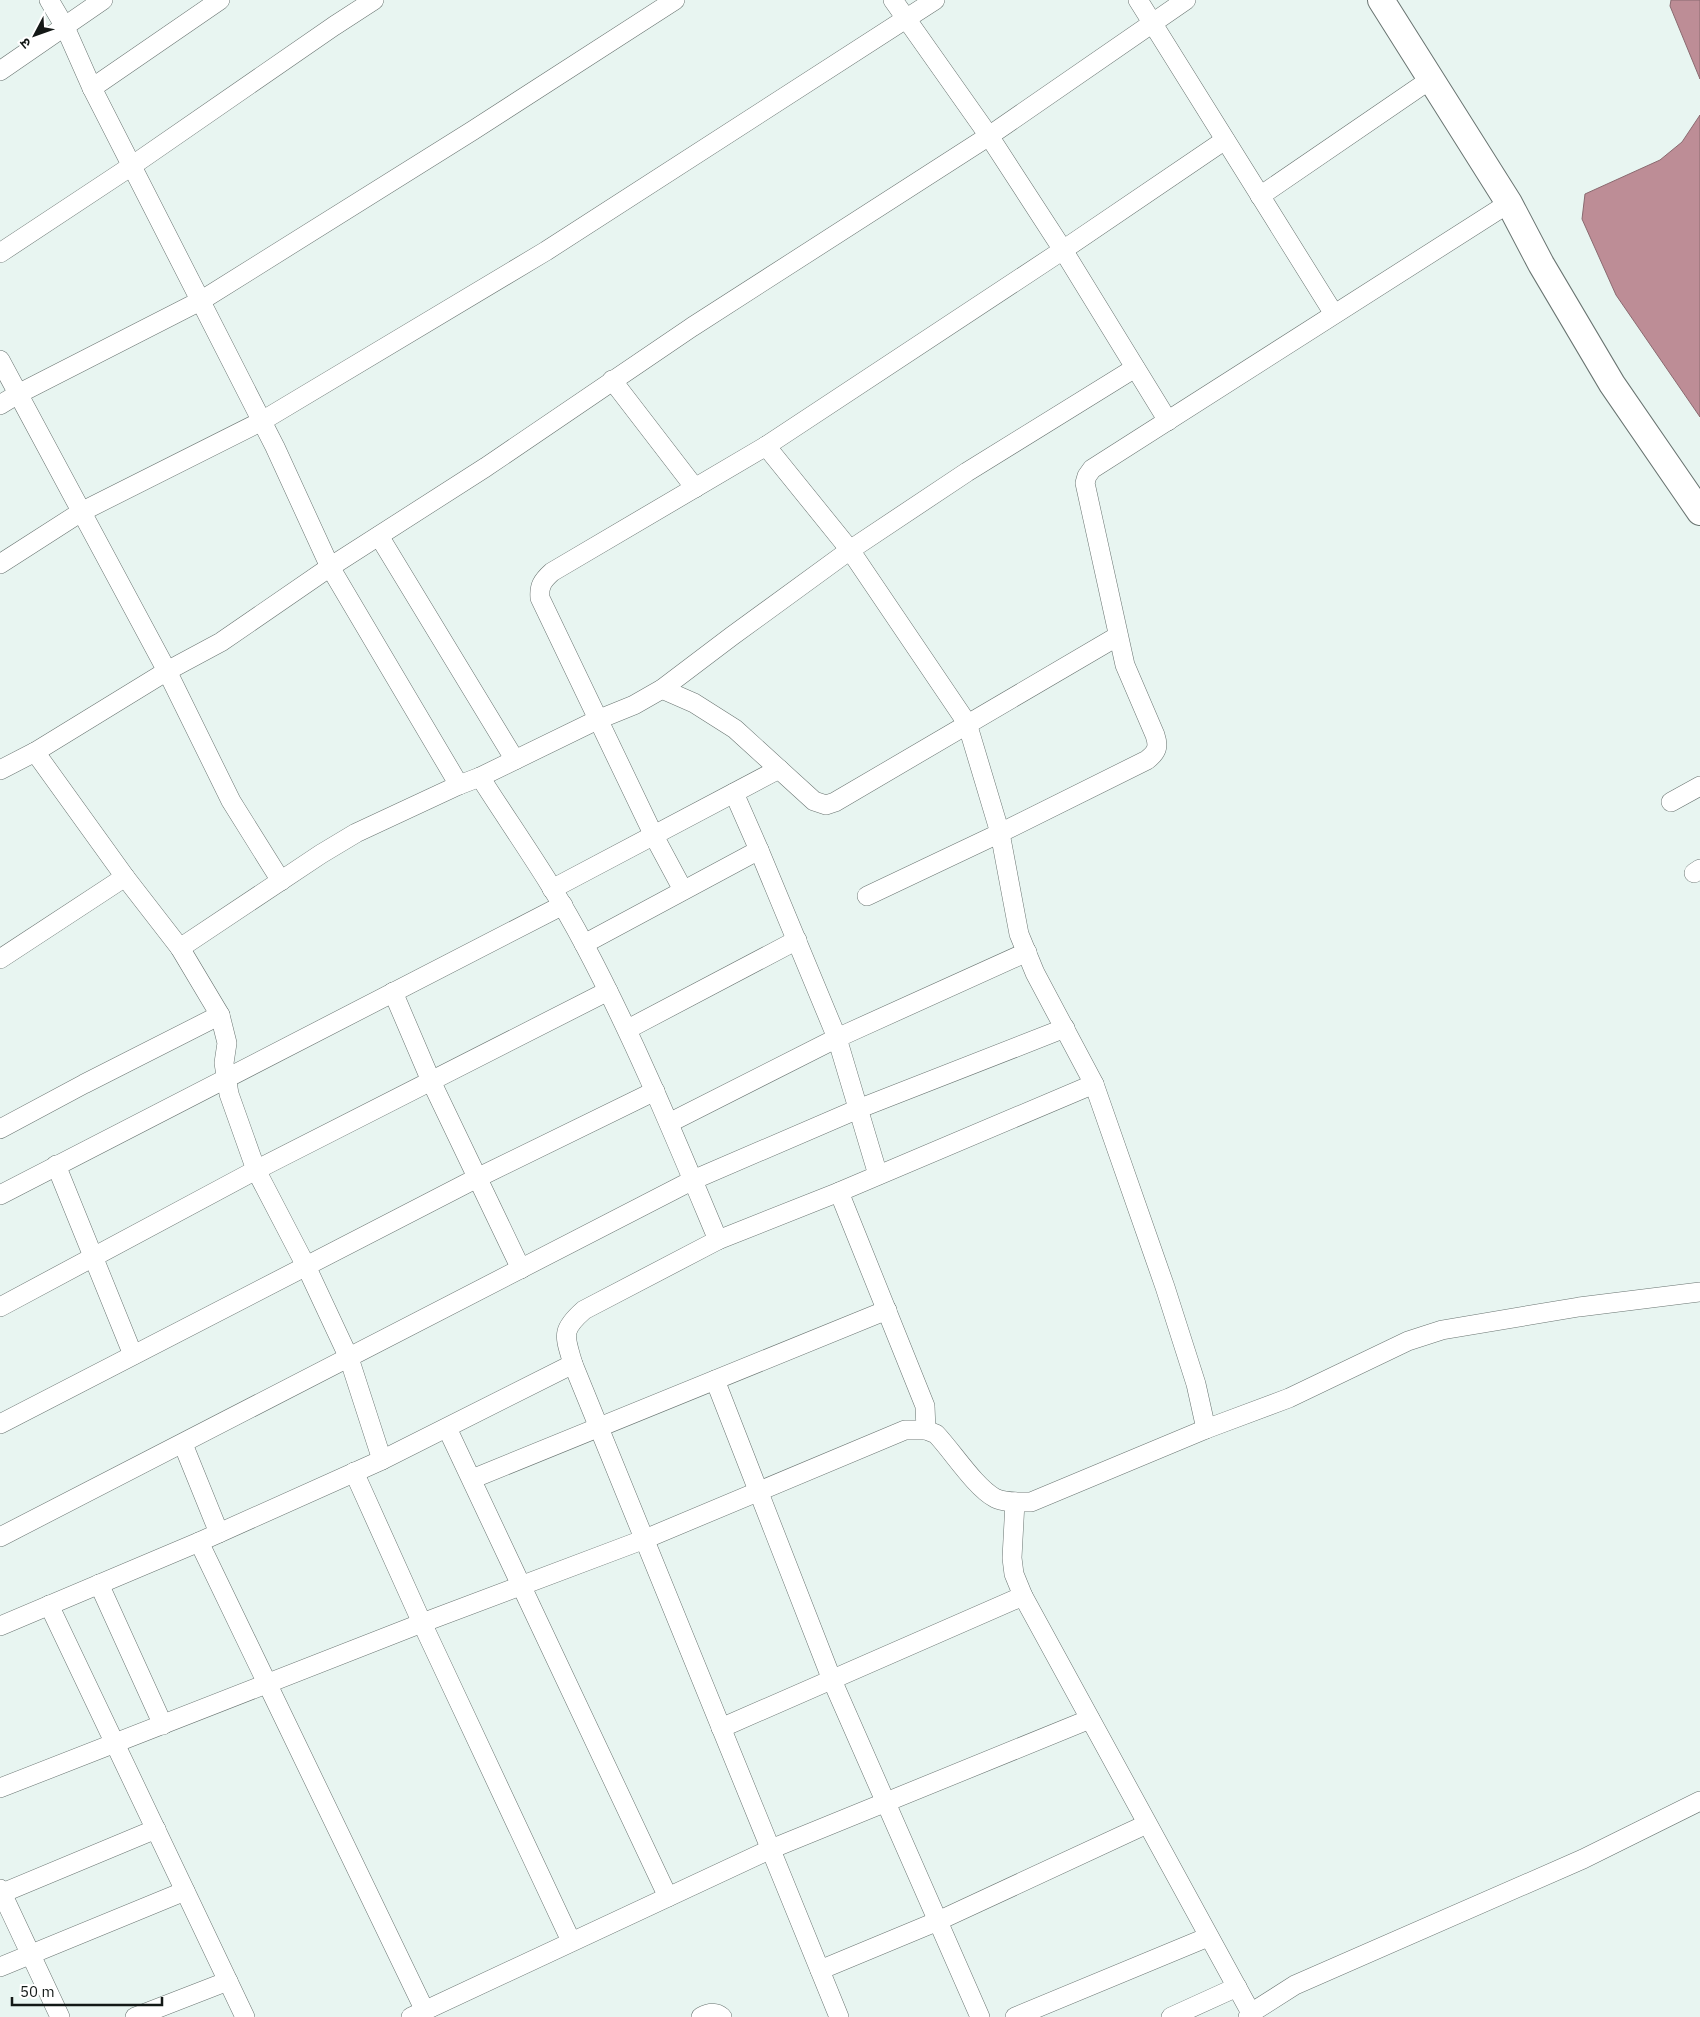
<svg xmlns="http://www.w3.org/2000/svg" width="1700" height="2017" viewBox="0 0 1700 2017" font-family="'IBM Plex Sans','Noto Sans Devanagari',sans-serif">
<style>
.water{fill:#bd8d96;stroke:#8a6a70}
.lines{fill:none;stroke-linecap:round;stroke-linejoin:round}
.street-casing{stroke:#697471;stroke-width:20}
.secondary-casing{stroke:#697471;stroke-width:28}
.street{stroke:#fff;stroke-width:19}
.secondary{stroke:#fff;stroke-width:26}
</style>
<rect width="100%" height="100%" fill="#e8f5f1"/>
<g class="water">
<path d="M 1671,0 L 1700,0 L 1700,79 L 1670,6 Z"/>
<path d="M 1700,115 L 1700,417 L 1616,295 L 1582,219 L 1585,194 L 1660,160 L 1682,142 Z"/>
</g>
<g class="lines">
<defs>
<g id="street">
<path d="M 49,0 L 65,27 L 92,88 L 275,447 L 330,567 L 459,785"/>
<path d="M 893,0 L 989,136 L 1063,250 L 1168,421"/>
<path d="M 1138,0 L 1334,314"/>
<path d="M 0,71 L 103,0"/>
<path d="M 92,88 L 220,0"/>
<path d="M 1260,196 L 1431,79"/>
<path d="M 0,253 L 133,165 L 334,26 L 374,0"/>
<path d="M 0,360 L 167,671 L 231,801 L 281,881"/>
<path d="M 612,380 L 695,488"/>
<path d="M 0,405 L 18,394 L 202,300 L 472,131 L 675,0"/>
<path d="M 766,446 L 850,550 L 967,723 L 1000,833 L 1019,934 L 1035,973 L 1094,1084 L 1165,1287 L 1196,1384 L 1206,1429"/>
<path d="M 379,536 L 515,760"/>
<path d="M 0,564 L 81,512 L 262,421 L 546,251 L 935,0"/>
<path d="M 662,689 L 694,703 L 735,729 L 814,801 L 826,805 L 835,802 L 1118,636"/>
<path d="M 35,752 L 125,877 L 180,948 L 220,1015 L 227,1043 L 224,1063 L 229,1094 L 256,1170 L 306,1266 L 349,1358 L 382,1460"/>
<path d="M 0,770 L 35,752 L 167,671 L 221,642 L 330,567 L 486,467 L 692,327 L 989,136 L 1186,0"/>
<path d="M 480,777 C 515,832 554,886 584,944 C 635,1040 676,1140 718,1240"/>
<path d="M 734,793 L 759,850 L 837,1038 L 878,1175"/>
<path d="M 1671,802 L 1700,786"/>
<path d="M 1694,873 L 1700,869"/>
<path d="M 552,889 L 779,769"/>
<path d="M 683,890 L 654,836 L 540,598 C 539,586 542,581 552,572 L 766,446 L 1063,250 L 1225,140"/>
<path d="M 867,896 L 1000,833 L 1147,760 C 1157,752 1159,747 1155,735 L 1125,665 L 1085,483 L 1087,476 L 1092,469 L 1509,203"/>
<path d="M 584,944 L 759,850"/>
<path d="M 180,948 L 321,854 L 356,833 L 459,785 L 480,777 L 597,720 L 634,705 L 662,689 L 732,636 L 850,550 L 967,472 L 1135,368"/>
<path d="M 0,959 L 125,877"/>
<path d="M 393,992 L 431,1081 L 521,1269"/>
<path d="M 628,1029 L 797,940"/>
<path d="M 669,1123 L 837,1038 L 1027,952"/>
<path d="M 0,1129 L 84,1084 L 220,1015"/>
<path d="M 56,1165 L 133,1355"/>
<path d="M 839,1192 L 925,1406 L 926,1430"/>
<path d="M 0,1195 L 563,905"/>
<path d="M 0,1307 L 256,1170 L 608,991"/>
<path d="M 715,1380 L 832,1680 L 980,2017"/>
<path d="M 0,1424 L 477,1178 L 655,1091"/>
<path d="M 447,1428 L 668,1897"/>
<path d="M 183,1444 L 219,1533"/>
<path d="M 354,1472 L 422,1623 L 571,1941"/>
<path d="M 472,1479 L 887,1310"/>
<path d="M 1015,1502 L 1012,1558 L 1014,1574 L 1023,1596 L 1251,2013"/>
<path d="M 0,1537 L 693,1180 L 858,1109 L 1065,1028"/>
<path d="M 199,1542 L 425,2011"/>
<path d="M 99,1584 L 163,1725"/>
<path d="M 49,1605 L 245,2017"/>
<path d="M 0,1626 L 199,1542 L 382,1460 L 573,1364"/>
<path d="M 721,1728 L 1023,1596"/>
<path d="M 0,1788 L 422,1623 L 645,1539 L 905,1430 L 926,1430 L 936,1434 C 953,1452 975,1487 995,1498 C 1005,1503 1020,1502 1031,1502 L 1206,1429 L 1289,1398 L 1408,1341 L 1442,1330 L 1579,1307 L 1700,1292"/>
<path d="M 0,1889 L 60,2017"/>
<path d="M 0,1894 L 156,1829"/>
<path d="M 0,1967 L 185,1891"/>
<path d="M 820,1970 L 938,1921 L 1147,1824"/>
<path d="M 135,2017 L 228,1981"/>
<path d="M 411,2017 L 771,1849 L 1090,1719"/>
<path d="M 701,2017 C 708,2013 715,2011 722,2017"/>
<path d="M 839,2017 L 573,1364 C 565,1336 560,1331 584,1310 L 718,1240 L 839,1192 L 1094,1084"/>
<path d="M 1015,2017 L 1208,1937"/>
<path d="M 1171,2017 L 1237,1987"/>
<path d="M 1248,2017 L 1251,2013 L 1295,1985 L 1583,1859 L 1700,1801"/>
</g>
<path id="secondary" d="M 1381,0 L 1509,203 L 1541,264 L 1612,384 L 1700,512"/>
</defs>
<use href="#street" class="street-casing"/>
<use href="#secondary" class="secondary-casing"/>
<use href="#street" class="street"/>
<use href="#secondary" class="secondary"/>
</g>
<g transform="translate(35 35) rotate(229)" stroke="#ffffff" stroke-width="4" paint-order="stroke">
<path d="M0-4L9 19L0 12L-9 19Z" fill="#131816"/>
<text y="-8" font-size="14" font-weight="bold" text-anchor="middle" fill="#131816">उ</text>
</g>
<path d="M12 1997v8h150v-8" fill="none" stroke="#131816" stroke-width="2.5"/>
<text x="20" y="1997" font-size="15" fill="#131816" stroke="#ffffff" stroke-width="4" paint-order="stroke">50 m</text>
</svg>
